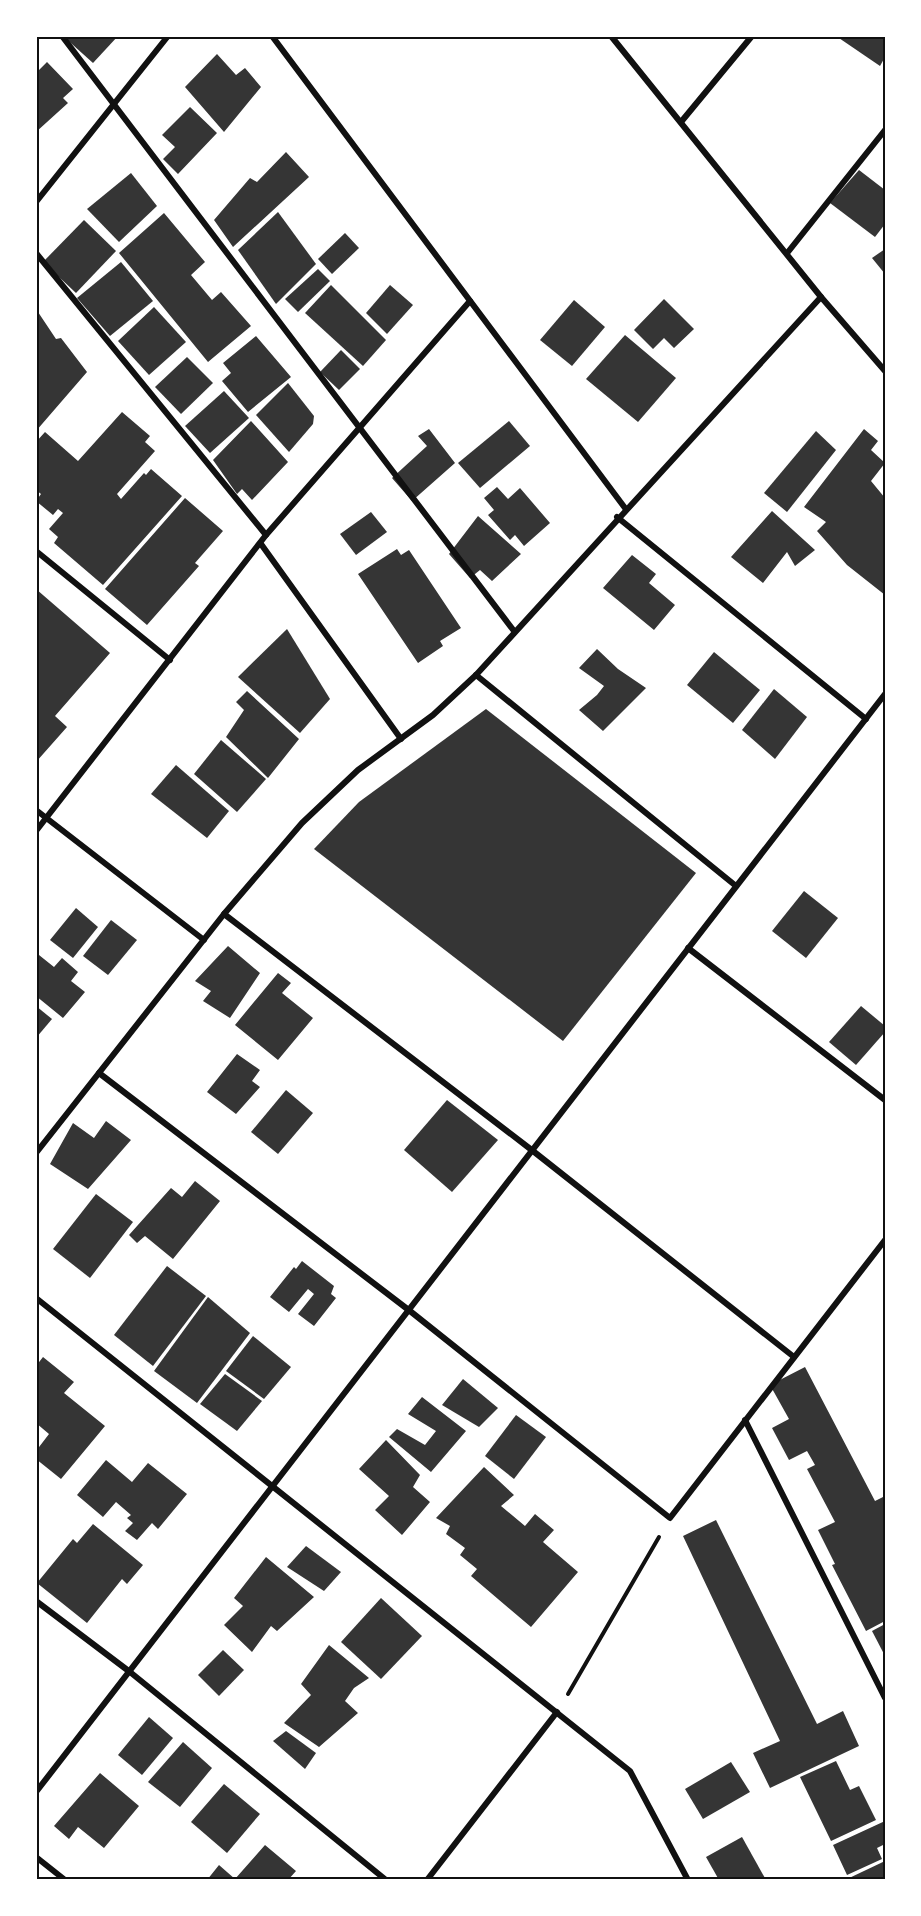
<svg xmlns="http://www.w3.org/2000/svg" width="921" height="1916" viewBox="0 0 921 1916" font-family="Poppins,sans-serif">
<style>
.building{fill:#353535}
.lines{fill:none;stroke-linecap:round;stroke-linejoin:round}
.path{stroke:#111;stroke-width:4}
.minor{stroke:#111;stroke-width:6}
.neatline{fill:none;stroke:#111;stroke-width:2}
</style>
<rect width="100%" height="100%" fill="#fff"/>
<g class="building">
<path d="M 63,36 L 118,36 L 93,63 Z"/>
<path d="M 836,36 L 885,36 L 885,57 L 880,66 Z"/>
<path d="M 217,54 L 236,75 L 245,68 L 261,87 L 224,132 L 185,87 Z"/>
<path d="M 47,62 L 73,89 L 63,98 L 68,103 L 36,132 L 36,73 Z"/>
<path d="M 190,107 L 217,133 L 178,174 L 163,159 L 175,147 L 162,135 Z"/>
<path d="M 286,152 L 309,177 L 233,247 L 214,220 L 250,178 L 257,182 Z"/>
<path d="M 859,170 L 885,190 L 885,224 L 875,237 L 830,203 Z"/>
<path d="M 131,173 L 157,206 L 119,242 L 87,209 Z"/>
<path d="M 278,212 L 316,264 L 276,304 L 238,250 Z"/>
<path d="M 164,213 L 205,262 L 191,275 L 212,300 L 221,292 L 251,326 L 208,362 L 119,253 Z"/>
<path d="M 84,220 L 116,251 L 76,293 L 43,262 Z"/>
<path d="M 345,233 L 359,248 L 332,274 L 318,259 Z"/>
<path d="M 885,249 L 885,274 L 872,258 Z"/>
<path d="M 121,262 L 153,301 L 110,336 L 77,298 Z"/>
<path d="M 318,269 L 330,281 L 298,312 L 285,299 Z"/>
<path d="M 331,285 L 386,340 L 363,366 L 305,313 Z"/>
<path d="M 390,285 L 413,305 L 387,334 L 366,313 Z"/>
<path d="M 664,299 L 694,329 L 674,348 L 664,338 L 653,349 L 634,330 Z"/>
<path d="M 574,300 L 605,327 L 572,366 L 540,340 Z"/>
<path d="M 154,307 L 186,342 L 149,375 L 118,341 Z"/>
<path d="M 36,309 L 56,339 L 61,338 L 87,372 L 36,431 Z"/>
<path d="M 625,335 L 676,378 L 638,422 L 586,379 Z"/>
<path d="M 256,336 L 291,377 L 248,412 L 222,381 L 231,373 L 223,363 Z"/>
<path d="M 341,350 L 360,369 L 339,390 L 320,372 Z"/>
<path d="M 187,357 L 213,383 L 181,414 L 155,387 Z"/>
<path d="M 288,383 L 314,416 L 313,424 L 289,452 L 256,415 Z"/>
<path d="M 224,391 L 249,418 L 210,453 L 185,426 Z"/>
<path d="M 122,412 L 150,436 L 145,442 L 155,451 L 117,494 L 121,499 L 144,473 L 146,475 L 151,469 L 182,496 L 103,585 L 54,543 L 58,537 L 49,529 L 63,513 L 58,509 L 53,515 L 36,501 L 41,494 L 36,490 L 36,442 L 45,432 L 78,461 Z"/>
<path d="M 251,421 L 288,462 L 252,500 L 242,489 L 237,494 L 213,460 Z"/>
<path d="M 509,421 L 530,446 L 480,488 L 458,463 Z"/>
<path d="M 429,429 L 455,463 L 412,501 L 392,478 L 427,446 L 418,436 Z"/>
<path d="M 864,429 L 878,441 L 871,450 L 885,463 L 871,481 L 885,498 L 885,595 L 847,565 L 817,531 L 826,522 L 804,507 Z"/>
<path d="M 816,431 L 836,450 L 787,512 L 764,493 Z"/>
<path d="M 497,487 L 508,499 L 520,488 L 550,523 L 524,546 L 515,535 L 510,540 L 488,515 L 494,510 L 484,498 Z"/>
<path d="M 185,498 L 223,531 L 195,563 L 199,566 L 147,625 L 105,589 Z"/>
<path d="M 772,511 L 815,550 L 795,566 L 787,552 L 763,583 L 731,557 Z"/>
<path d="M 371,512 L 387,532 L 356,555 L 340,534 Z"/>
<path d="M 478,516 L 521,554 L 492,581 L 480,570 L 470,578 L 449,554 Z"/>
<path d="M 397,549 L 401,555 L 409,550 L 461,628 L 440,641 L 443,646 L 418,663 L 358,574 Z"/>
<path d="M 632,555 L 656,574 L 649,583 L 675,605 L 654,630 L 603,588 Z"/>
<path d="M 36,589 L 110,653 L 55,716 L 67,727 L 36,762 Z"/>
<path d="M 287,629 L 330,699 L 300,733 L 238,677 Z"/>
<path d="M 597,649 L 618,669 L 646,688 L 603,731 L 579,710 L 597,695 L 604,686 L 579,668 Z"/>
<path d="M 714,652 L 760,690 L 733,723 L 687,685 Z"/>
<path d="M 774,689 L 807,717 L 775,759 L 742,730 Z"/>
<path d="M 247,691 L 299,739 L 268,778 L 226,737 L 244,710 L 236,702 Z"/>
<path d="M 486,709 L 696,873 L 563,1041 L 314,849 L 359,802 Z"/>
<path d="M 221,740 L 266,779 L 237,812 L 194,774 Z"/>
<path d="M 176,765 L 229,811 L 207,838 L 151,794 Z"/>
<path d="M 804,891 L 838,918 L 806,958 L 772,931 Z"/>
<path d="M 76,908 L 98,927 L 73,958 L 50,940 Z"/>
<path d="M 111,920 L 137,940 L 108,975 L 83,956 Z"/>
<path d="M 228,946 L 260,973 L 230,1018 L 203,1001 L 211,991 L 195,981 Z"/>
<path d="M 39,955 L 54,967 L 62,958 L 78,972 L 71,981 L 85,992 L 63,1018 L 36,996 L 36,959 Z"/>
<path d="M 278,973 L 291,983 L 282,993 L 313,1018 L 278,1060 L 235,1025 Z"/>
<path d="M 36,1006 L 52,1019 L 36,1038 Z"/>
<path d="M 861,1006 L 885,1026 L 885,1032 L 856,1065 L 829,1042 Z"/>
<path d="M 237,1054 L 260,1070 L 252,1081 L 260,1087 L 236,1114 L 207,1092 Z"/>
<path d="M 286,1090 L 313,1113 L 278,1154 L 251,1132 Z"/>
<path d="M 447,1100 L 498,1140 L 452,1192 L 404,1150 Z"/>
<path d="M 106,1121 L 131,1140 L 88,1189 L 50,1164 L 73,1123 L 94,1138 Z"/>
<path d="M 195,1181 L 220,1201 L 173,1259 L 145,1236 L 137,1243 L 129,1235 L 171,1188 L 182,1197 Z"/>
<path d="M 96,1194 L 133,1222 L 90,1278 L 53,1249 Z"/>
<path d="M 302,1261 L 334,1286 L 331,1294 L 336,1298 L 314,1326 L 298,1314 L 314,1294 L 308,1289 L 289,1312 L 270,1297 L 294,1267 L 296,1269 Z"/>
<path d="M 167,1266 L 206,1296 L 153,1366 L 114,1335 Z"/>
<path d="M 208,1297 L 250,1333 L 197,1403 L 154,1371 Z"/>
<path d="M 253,1336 L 291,1367 L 264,1399 L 226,1371 Z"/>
<path d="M 43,1357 L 74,1382 L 64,1393 L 105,1426 L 61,1479 L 36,1459 L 36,1451 L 49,1434 L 36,1423 L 36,1366 Z"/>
<path d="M 805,1367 L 875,1501 L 885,1496 L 885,1621 L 866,1631 L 832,1565 L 835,1564 L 818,1530 L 835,1522 L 807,1469 L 815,1465 L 807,1451 L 789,1460 L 772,1428 L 789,1419 L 770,1385 Z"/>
<path d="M 225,1374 L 262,1401 L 237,1431 L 200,1404 Z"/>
<path d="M 463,1379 L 498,1408 L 479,1427 L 442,1405 Z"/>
<path d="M 422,1397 L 466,1431 L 431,1472 L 389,1437 L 397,1429 L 425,1445 L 436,1431 L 408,1414 Z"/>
<path d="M 516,1415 L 546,1437 L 514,1479 L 485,1456 Z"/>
<path d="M 386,1440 L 420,1475 L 413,1487 L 430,1502 L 402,1535 L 375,1510 L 389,1496 L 359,1469 Z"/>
<path d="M 106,1460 L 132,1482 L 148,1463 L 187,1494 L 158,1529 L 152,1523 L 137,1540 L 125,1531 L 133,1523 L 127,1518 L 131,1515 L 116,1502 L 103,1517 L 77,1495 Z"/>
<path d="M 484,1467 L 514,1495 L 501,1506 L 525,1526 L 535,1514 L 554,1530 L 543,1542 L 578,1572 L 531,1627 L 471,1576 L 477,1569 L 460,1555 L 465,1548 L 446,1534 L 450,1526 L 436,1518 Z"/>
<path d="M 716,1520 L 817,1724 L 843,1711 L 859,1746 L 770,1788 L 753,1753 L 780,1741 L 683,1536 Z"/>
<path d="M 93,1524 L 143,1565 L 127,1584 L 122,1579 L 87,1623 L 37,1583 L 73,1539 L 77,1543 Z"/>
<path d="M 306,1546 L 341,1572 L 324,1591 L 287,1567 Z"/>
<path d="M 266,1557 L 314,1597 L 277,1631 L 271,1626 L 252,1652 L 224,1625 L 243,1606 L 234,1598 Z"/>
<path d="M 381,1598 L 422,1636 L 381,1679 L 341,1642 Z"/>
<path d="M 885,1624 L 885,1656 L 872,1631 Z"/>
<path d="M 329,1645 L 369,1678 L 354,1688 L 345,1701 L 358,1713 L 319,1747 L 284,1723 L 311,1695 L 301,1684 Z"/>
<path d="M 223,1650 L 244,1670 L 219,1696 L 198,1675 Z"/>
<path d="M 149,1717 L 173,1738 L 142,1775 L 118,1755 Z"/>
<path d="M 286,1731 L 316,1753 L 305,1769 L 273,1741 Z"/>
<path d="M 183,1742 L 212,1768 L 180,1807 L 148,1782 Z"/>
<path d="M 836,1761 L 850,1790 L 859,1786 L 876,1820 L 831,1841 L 800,1777 Z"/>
<path d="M 731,1762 L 750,1792 L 703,1819 L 685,1789 Z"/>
<path d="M 100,1773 L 139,1806 L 104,1848 L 78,1827 L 69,1839 L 54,1826 Z"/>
<path d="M 224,1784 L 260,1814 L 227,1853 L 191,1822 Z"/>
<path d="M 885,1821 L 885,1844 L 877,1848 L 882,1859 L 847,1875 L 833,1845 Z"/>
<path d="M 742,1837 L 766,1880 L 719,1880 L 706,1857 Z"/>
<path d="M 265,1845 L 296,1871 L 288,1880 L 207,1880 L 219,1865 L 235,1879 Z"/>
<path d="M 885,1861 L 885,1880 L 845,1880 Z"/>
</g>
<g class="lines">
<path class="path" d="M 568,1694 L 659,1537"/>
<g class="minor">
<path d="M 62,36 L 514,631"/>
<path d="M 272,36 L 625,508"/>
<path d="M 611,36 L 821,297 L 885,371"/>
<path d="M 681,122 L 752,36"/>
<path d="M 36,202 L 168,36"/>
<path d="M 788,252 L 885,130"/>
<path d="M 36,253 L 266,535"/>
<path d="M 617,517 L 866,719"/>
<path d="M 261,544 L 401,739"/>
<path d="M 36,551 L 170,660"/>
<path d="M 476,675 L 736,886"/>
<path d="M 36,810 L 204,940"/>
<path d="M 36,831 L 266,535 L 470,301"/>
<path d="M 224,914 L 533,1151 L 794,1357"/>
<path d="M 688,948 L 885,1100"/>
<path d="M 99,1073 L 410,1311 L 670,1518 L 885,1240"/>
<path d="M 36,1153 L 224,914 L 302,823 L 358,770 L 433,715 L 476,675 L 821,297"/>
<path d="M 36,1298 L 630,1771 L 688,1880"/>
<path d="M 745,1420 L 885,1698"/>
<path d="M 36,1601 L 130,1672 L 386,1880"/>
<path d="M 36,1792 L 885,694"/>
<path d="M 36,1857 L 65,1880"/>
<path d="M 427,1880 L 557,1712"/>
</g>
</g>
<rect width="921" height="1916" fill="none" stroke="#ffffff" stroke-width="75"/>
<rect x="38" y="38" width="846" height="1840" class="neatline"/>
</svg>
